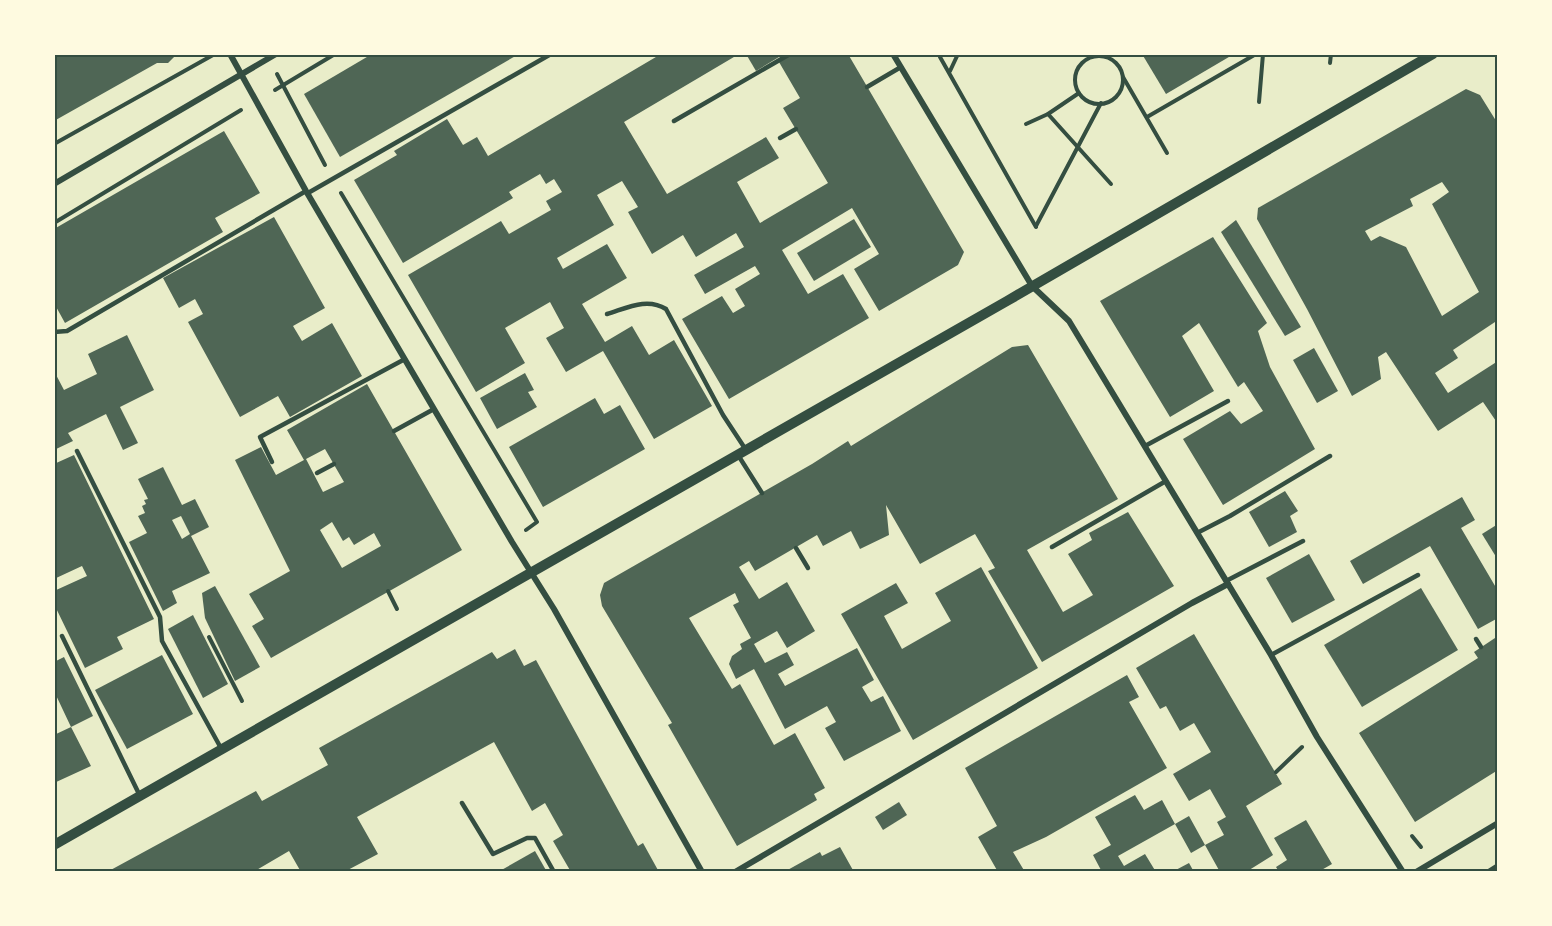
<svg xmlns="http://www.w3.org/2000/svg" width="1552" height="926" viewBox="0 0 1552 926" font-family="Commissioner,sans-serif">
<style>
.building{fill:#4f6655;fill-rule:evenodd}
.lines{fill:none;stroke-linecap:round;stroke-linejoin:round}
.path{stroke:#344e41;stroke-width:4}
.service{stroke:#344e41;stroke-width:4.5}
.minor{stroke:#344e41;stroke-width:6}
.tertiary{stroke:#344e41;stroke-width:10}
.neatline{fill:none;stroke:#344e41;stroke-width:2}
</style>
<rect width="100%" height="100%" fill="#e9edc9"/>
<g class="building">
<path d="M 54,54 L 177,54 L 168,63 L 157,63 L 54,121 Z"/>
<path d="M 372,54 L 519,54 L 340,157 L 304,94 Z"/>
<path d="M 661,54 L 739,54 L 624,122 L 667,194 L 766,137 L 779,158 L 737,182 L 760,223 L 828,183 L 783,108 L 800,98 L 779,62 L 793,54 L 848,54 L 964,252 L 958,265 L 879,311 L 854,269 L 879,254 L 852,208 L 782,250 L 808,294 L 843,274 L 869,318 L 729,399 L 682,319 L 722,296 L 733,313 L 745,306 L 735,289 L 760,274 L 755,266 L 705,294 L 694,275 L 744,247 L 736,233 L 696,257 L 683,235 L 652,254 L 628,212 L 638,207 L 622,181 L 597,195 L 614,225 L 557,258 L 563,269 L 607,244 L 627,278 L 582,304 L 605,342 L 632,326 L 649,355 L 674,340 L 712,406 L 654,439 L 603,351 L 566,372 L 546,338 L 564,328 L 550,302 L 505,328 L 525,363 L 476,392 L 408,275 L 501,221 L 509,234 L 551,210 L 546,201 L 562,192 L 554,179 L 546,184 L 540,174 L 509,192 L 513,198 L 403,263 L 354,180 L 397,155 L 394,151 L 447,119 L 463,145 L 477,137 L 488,156 Z"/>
<path d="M 746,54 L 784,54 L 756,71 Z"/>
<path d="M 1142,54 L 1234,54 L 1166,94 Z"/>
<path d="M 1466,89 L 1480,95 L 1498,124 L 1498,320 L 1453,350 L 1458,358 L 1435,373 L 1448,393 L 1498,361 L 1498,424 L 1483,402 L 1438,431 L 1386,352 L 1378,357 L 1381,379 L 1352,396 L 1307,309 L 1257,219 L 1258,208 ZM 1442,182 L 1449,192 L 1432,204 L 1479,292 L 1442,316 L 1406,247 L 1380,236 L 1371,241 L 1365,231 L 1413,206 L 1410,199 Z"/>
<path d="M 224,131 L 260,193 L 215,218 L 223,232 L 65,323 L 54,303 L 54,229 Z"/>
<path d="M 274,217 L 325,308 L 293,326 L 302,341 L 332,323 L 362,376 L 290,417 L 278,396 L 240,417 L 188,322 L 203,314 L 195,299 L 179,308 L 163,278 Z"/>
<path d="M 854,219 L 871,247 L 814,281 L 797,253 Z"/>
<path d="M 1236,220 L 1301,327 L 1285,336 L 1221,232 Z"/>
<path d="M 1213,237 L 1267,323 L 1258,331 L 1270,367 L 1315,449 L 1223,505 L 1183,439 L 1230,411 L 1241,424 L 1263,411 L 1244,382 L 1238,387 L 1199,323 L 1182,336 L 1214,391 L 1170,417 L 1100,301 Z"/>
<path d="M 127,335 L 154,390 L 120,407 L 138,443 L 123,450 L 106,414 L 68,433 L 73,441 L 54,450 L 54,371 L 64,390 L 97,374 L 88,354 Z"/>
<path d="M 1028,345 L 1118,499 L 1027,550 L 1063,612 L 1093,595 L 1068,554 L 1092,540 L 1089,533 L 1128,512 L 1174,586 L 1042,662 L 988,571 L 995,568 L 975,534 L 920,564 L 886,505 L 889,535 L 860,549 L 851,531 L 823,546 L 817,535 L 755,571 L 749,561 L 739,567 L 759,599 L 787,582 L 815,631 L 787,648 L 777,631 L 754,644 L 765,663 L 787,652 L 794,665 L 778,674 L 785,686 L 857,648 L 874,680 L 862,687 L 871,702 L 883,696 L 901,731 L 844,761 L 825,728 L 836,722 L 827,706 L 785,729 L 754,669 L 736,679 L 729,664 L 732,656 L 742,649 L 740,644 L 751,638 L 733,605 L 739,602 L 735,593 L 689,618 L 732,689 L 740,684 L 774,745 L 795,733 L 825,788 L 814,794 L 817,800 L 737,846 L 668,725 L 672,723 L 602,606 L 600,595 L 604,583 L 812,464 L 848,441 L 851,446 L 1012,347 Z"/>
<path d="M 1314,348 L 1338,391 L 1317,403 L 1293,360 Z"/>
<path d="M 525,373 L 534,390 L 528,392 L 537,407 L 497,429 L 480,398 Z"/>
<path d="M 367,384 L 462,550 L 271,658 L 252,626 L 264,619 L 249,594 L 290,571 L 235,460 L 261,447 L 276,475 L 304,460 L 287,430 ZM 325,449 L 344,482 L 323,492 L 306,459 ZM 332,522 L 343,541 L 349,537 L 354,545 L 374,533 L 381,546 L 342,568 L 320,530 Z"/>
<path d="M 595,398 L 604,414 L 620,405 L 645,449 L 543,507 L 509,447 Z"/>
<path d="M 74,455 L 154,619 L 117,637 L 123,649 L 85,668 L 54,604 L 54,591 L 87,576 L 82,566 L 54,579 L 54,464 Z"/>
<path d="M 163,467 L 182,505 L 195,499 L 209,527 L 191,536 L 210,573 L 172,591 L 177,603 L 163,611 L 129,542 L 147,533 L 138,516 L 145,513 L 142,506 L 146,504 L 144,500 L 148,499 L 138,479 ZM 181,516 L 190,534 L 182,539 L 172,520 Z"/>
<path d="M 1285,491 L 1298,511 L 1290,516 L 1297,532 L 1269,547 L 1249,512 Z"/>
<path d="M 1462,497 L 1475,520 L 1461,528 L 1498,591 L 1498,618 L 1478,629 L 1430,546 L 1363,584 L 1350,561 Z"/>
<path d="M 1498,524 L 1498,560 L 1482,534 Z"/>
<path d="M 1309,554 L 1335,600 L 1292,623 L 1266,578 Z"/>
<path d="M 981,567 L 1038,668 L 913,740 L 841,614 L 896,583 L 908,603 L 884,616 L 902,649 L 951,621 L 935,593 Z"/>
<path d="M 215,586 L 260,667 L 235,681 L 205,618 L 202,593 Z"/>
<path d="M 1421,588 L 1458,650 L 1362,707 L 1324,645 Z"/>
<path d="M 193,615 L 228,684 L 203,698 L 168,629 Z"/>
<path d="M 1194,634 L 1282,784 L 1246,806 L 1273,855 L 1246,872 L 1220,872 L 1205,845 L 1224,835 L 1217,822 L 1226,817 L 1210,789 L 1189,801 L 1173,774 L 1211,752 L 1194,723 L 1180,731 L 1166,706 L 1160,709 L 1136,668 Z"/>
<path d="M 1498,636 L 1498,770 L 1415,822 L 1359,733 L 1478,658 L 1474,652 Z"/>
<path d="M 515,649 L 524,666 L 536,660 L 638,846 L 643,843 L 659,872 L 571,872 L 553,841 L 563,835 L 545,803 L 532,811 L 494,742 L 357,817 L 378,854 L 344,872 L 301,872 L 289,851 L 253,872 L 107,872 L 256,791 L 262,801 L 328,765 L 319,748 L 492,652 L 497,659 Z"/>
<path d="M 162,655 L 193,714 L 127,749 L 95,690 Z"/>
<path d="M 64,657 L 93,716 L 71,727 L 91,766 L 54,783 L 54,735 L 71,727 L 54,691 L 54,662 Z"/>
<path d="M 1127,675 L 1139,697 L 1129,702 L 1167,768 L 1046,837 L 1013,852 L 1025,872 L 998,872 L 978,837 L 997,826 L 965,768 Z"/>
<path d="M 1135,795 L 1144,810 L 1162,800 L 1175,824 L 1189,816 L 1205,845 L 1191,853 L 1175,824 L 1118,856 L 1124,866 L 1145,854 L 1156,872 L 1102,872 L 1093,855 L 1111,845 L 1095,817 Z"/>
<path d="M 899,802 L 907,815 L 883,830 L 875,817 Z"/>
<path d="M 1306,820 L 1332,864 L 1318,872 L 1279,872 L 1276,867 L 1287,860 L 1274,838 Z"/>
<path d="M 840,847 L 854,872 L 784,872 L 820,852 L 822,856 Z"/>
<path d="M 535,851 L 547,872 L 498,872 Z"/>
<path d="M 1189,863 L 1194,872 L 1172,872 Z"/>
</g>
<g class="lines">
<g class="path">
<circle cx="1099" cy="80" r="24"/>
<path d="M 940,57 L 1036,227"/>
<path d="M 1330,63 L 1331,54"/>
<path d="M 950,71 L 958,54"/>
<path d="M 277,74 L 325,165"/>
<path d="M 1123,77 L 1167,153"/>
<path d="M 275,90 L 335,54"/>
<path d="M 1259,102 L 1263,54"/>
<path d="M 1048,114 L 1111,184"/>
<path d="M 1147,117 L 1256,54"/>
<path d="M 1026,124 L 1048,114 L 1079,93"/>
<path d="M 54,144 L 213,55"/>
<path d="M 341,193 L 537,522 L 526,530"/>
<path d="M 54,223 L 241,110"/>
<path d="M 1036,226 L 1101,103"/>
<path d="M 388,591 L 397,609"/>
<path d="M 209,637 L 242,701"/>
<path d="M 1276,772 L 1302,747"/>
<path d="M 1412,836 L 1421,847"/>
<path d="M 1487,872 L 1498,865"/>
</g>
<g class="service">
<path d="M 867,87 L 901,67"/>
<path d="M 674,121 L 790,54"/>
<path d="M 780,138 L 796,129"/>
<path d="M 308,193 L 551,54"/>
<path d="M 607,314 C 627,308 647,297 666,309 L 723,415 L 746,450"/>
<path d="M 54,332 L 67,331 L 306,191"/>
<path d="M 394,431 L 434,409"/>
<path d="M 1145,446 L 1228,401"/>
<path d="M 77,451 L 160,617 L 162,641 L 222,750"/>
<path d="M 738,455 L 762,493"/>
<path d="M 272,462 L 260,437 L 405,359"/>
<path d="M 317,473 L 334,464"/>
<path d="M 1197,533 L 1230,516 L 1330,456"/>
<path d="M 1052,547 L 1166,481"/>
<path d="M 796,548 L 808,568"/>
<path d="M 1226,581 L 1303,541"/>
<path d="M 62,636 L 140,796"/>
<path d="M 1476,639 L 1481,647"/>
<path d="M 1271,655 L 1418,575"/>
<path d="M 462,803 L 493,854 L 527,838 L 535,838 L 554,872"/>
</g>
<g class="minor">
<path d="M 230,54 L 306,191 L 512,542 L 554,609 L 702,872"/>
<path d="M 893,54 L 1032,286 L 1069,321 L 1271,655 L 1317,737 L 1403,872"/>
<path d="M 54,184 L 276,54"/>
<path d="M 735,872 L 1192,603 L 1228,584"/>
<path d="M 1416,872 L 1498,823"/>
</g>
<path class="tertiary" d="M 54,845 L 1007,301 L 1433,54"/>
</g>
<rect width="1552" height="926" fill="none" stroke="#fefae0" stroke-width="111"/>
<rect x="56" y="56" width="1440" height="814" class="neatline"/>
</svg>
